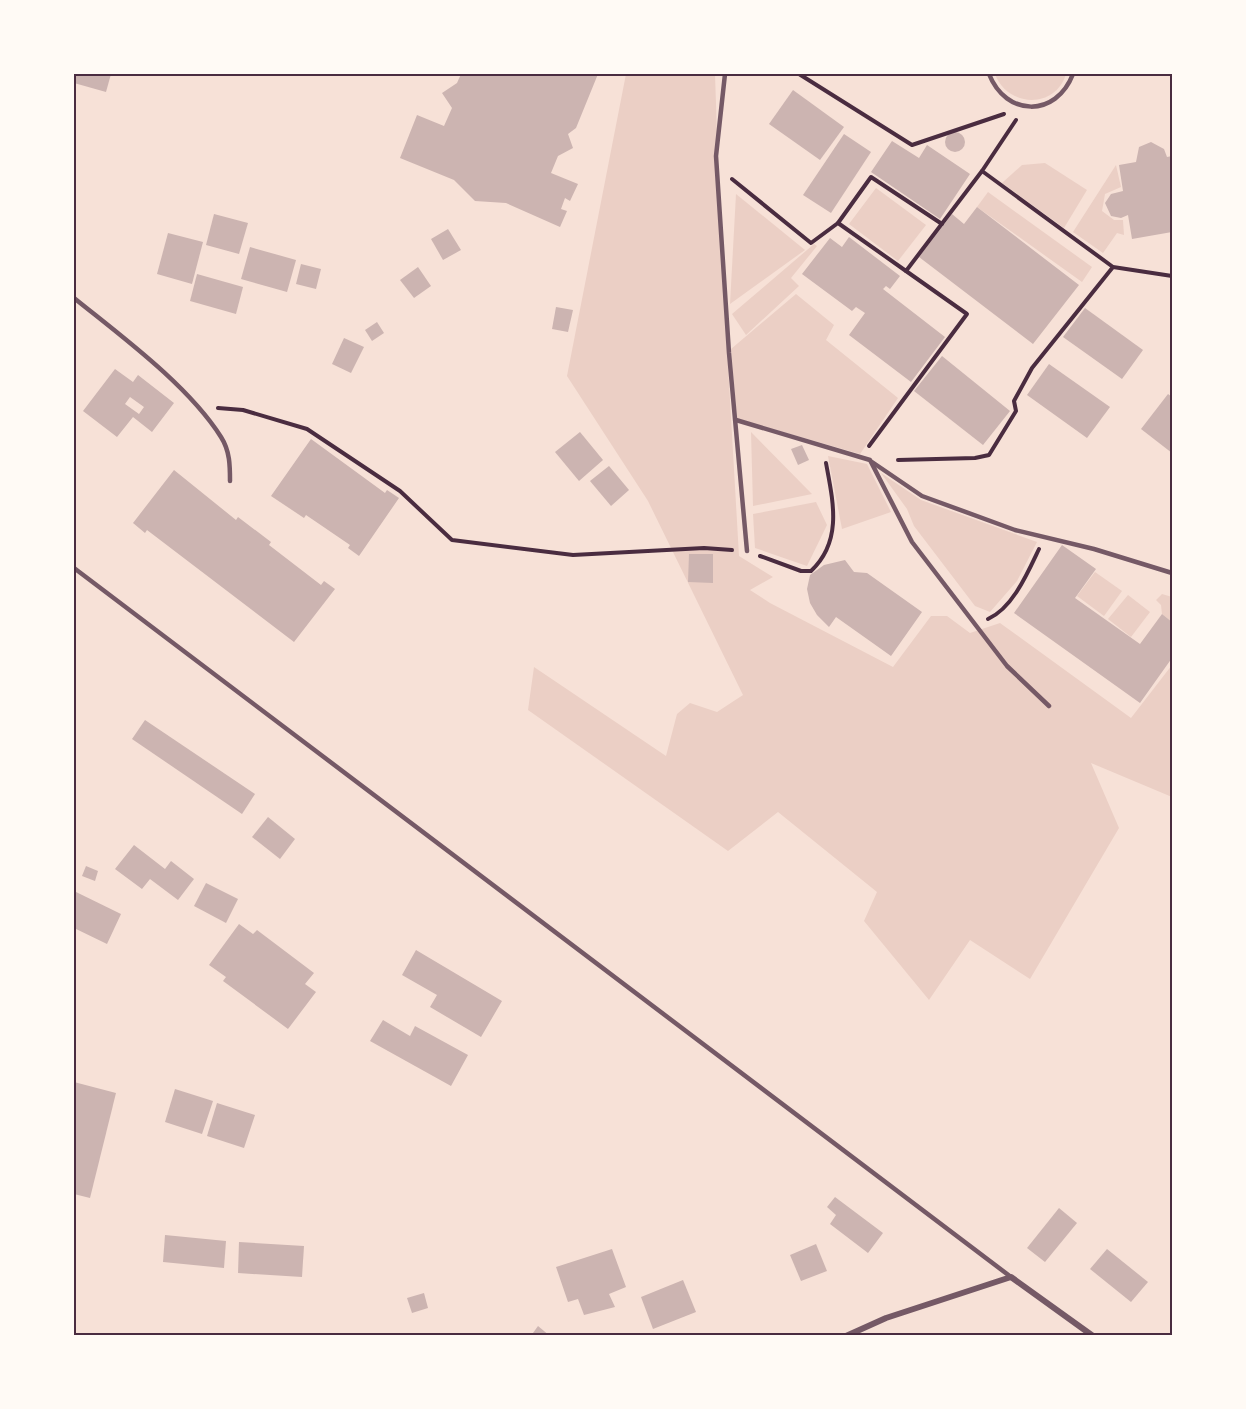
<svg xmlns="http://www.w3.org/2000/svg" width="1246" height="1409" viewBox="0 0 1246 1409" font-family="'Alegreya Sans',sans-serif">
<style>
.green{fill:#ebcfc5}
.building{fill:#ccb4b1;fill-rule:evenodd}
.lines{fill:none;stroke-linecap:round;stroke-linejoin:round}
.path{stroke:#4a2c40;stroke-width:4}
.service{stroke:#755966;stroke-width:4.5}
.minor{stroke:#755966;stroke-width:6}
.neatline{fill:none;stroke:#4a2c40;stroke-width:2}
</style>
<rect width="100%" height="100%" fill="#f7e1d7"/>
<g class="green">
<path d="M 626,74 L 715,74 L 720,227 L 739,556 L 773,577 L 750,590 L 770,603 L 893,667 L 931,616 L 947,616 L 970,633 L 1000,623 L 1131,718 L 1172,665 L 1172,797 L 1091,763 L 1119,828 L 1030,979 L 970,940 L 929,1000 L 864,921 L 877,892 L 778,812 L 728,851 L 528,710 L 534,667 L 666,756 L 677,714 L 690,703 L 717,712 L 743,695 L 648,501 L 567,376 Z"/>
<path d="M 995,74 L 1066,74 C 1055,110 1007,107 995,74 Z"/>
<path d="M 1045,163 L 1087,190 L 1064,228 L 1002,183 L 1022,165 Z"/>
<path d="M 1116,165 L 1121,187 L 1105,194 L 1102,211 L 1114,220 L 1123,220 L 1124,235 L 1117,233 L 1103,253 L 1073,232 Z"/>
<path d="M 876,188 L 926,225 L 898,261 L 849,224 Z"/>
<path d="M 988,192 L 1092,267 L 1082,282 L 977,207 Z"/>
<path d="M 736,194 L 805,250 L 730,304 Z"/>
<path d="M 814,244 L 817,246 L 791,278 L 799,286 L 746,335 L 732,314 Z"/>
<path d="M 796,294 L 834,325 L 826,340 L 898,398 L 860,454 L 737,419 L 731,349 Z"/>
<path d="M 751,432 L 812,494 L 753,506 Z"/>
<path d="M 828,456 L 867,464 L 891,512 L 842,529 Z"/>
<path d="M 881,473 L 921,500 L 1037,542 L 1017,581 L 990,612 L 975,606 L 914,526 L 907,509 Z"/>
<path d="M 816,502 L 827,525 L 807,566 L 755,548 L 753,514 Z"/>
<path d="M 1095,572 L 1122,591 L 1104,616 L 1077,596 Z"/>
<path d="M 1162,594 L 1172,597 L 1172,622 L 1162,614 L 1161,605 L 1156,600 Z"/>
<path d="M 1128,595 L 1150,612 L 1131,637 L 1108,619 Z"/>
</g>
<g class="building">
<path d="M 74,74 L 111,74 L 106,92 L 74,83 Z"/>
<path d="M 461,74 L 598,74 L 576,128 L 568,134 L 573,148 L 558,156 L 551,173 L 578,184 L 570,201 L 565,198 L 561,209 L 567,211 L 560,227 L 506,203 L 475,201 L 454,180 L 400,158 L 417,115 L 444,126 L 452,108 L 442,93 L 457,83 Z"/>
<path d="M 793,90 L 844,127 L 820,160 L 769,124 Z"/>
<circle cx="955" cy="142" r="10"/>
<path d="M 844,134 L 871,152 L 831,213 L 803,195 Z"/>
<path d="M 892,141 L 919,158 L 927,145 L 970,174 L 940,219 L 871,172 Z"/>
<path d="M 1151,142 L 1164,149 L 1167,157 L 1172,156 L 1172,232 L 1132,239 L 1128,215 L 1121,218 L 1111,216 L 1105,203 L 1111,194 L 1123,191 L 1119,165 L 1136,162 L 1139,147 Z"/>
<path d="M 977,207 L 1079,285 L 1033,344 L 919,257 L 952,214 L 964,224 Z"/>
<path d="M 214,214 L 248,223 L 239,254 L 206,245 Z"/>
<path d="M 448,229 L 461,250 L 443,260 L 431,239 Z"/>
<path d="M 168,233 L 203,242 L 192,284 L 157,274 Z"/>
<path d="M 849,237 L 900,276 L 890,289 L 886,286 L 883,289 L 945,337 L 911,382 L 849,335 L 865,313 L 856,307 L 852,311 L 802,274 L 830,238 L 842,247 Z"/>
<path d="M 250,247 L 296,260 L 287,292 L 241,279 Z"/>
<path d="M 301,264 L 321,269 L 316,289 L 296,284 Z"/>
<path d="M 418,267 L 431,286 L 414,298 L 400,280 Z"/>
<path d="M 197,274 L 243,287 L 236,314 L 190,301 Z"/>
<path d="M 556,307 L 573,310 L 568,332 L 552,329 Z"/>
<path d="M 1085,308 L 1143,350 L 1122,379 L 1063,337 Z"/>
<path d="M 377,322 L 384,333 L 372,341 L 365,330 Z"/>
<path d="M 344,338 L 364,347 L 351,373 L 332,364 Z"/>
<path d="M 942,356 L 1010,411 L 983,445 L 914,391 Z"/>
<path d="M 1049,364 L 1110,407 L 1087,438 L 1027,395 Z"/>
<path d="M 115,369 L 133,382 L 138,375 L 174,403 L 152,432 L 133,417 L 117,437 L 83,411 ZM 130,397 L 144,407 L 139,414 L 125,404 Z"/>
<path d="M 1168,394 L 1172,397 L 1172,453 L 1141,429 Z"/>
<path d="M 580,432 L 603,460 L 579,481 L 555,452 Z"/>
<path d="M 311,439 L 385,493 L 387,490 L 399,498 L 359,556 L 348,548 L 350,545 L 306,515 L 304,518 L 271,496 Z"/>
<path d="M 802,445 L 809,460 L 798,465 L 791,449 Z"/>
<path d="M 609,466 L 629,490 L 611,506 L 590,481 Z"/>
<path d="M 174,470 L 236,520 L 238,517 L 271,542 L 269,545 L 321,585 L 324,581 L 335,589 L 294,642 L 147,530 L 145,533 L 133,523 Z"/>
<path d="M 1062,545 L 1096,569 L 1075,598 L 1140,644 L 1162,614 L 1172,622 L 1172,658 L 1140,703 L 1014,613 Z"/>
<path d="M 689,554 L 713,554 L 713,583 L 688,582 Z"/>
<path d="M 845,560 L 854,572 L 867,573 L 922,612 L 891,656 L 836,617 L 829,627 L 817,615 L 810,603 L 807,589 L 810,575 L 824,565 Z"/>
<path d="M 145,720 L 255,794 L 242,814 L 132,739 Z"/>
<path d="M 268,817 L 295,839 L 280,859 L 252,837 Z"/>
<path d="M 134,845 L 165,869 L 171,861 L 194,879 L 178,900 L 150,879 L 142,889 L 115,869 Z"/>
<path d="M 86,866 L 98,871 L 95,881 L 82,876 Z"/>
<path d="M 206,883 L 238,899 L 226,923 L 194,906 Z"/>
<path d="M 74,891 L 121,914 L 107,944 L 74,928 Z"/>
<path d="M 239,924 L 253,934 L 257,930 L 314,973 L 305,984 L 316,992 L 288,1029 L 223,981 L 226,977 L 209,965 Z"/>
<path d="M 416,950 L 502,1001 L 481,1037 L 430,1007 L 437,995 L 402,975 Z"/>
<path d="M 383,1020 L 410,1036 L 415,1026 L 468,1055 L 451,1086 L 370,1041 Z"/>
<path d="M 74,1082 L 116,1093 L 90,1198 L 74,1194 Z"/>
<path d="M 175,1089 L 213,1101 L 202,1134 L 165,1122 Z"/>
<path d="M 217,1103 L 255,1115 L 244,1148 L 207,1136 Z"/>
<path d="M 835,1197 L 883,1233 L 868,1253 L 830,1224 L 836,1215 L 827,1207 Z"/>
<path d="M 1059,1208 L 1077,1223 L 1045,1262 L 1027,1248 Z"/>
<path d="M 165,1235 L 226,1241 L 224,1268 L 163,1262 Z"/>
<path d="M 239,1242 L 304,1246 L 302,1277 L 238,1273 Z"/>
<path d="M 816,1244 L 827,1271 L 801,1281 L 790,1255 Z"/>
<path d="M 612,1249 L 626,1287 L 609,1294 L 615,1307 L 584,1315 L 578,1299 L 568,1302 L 556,1267 Z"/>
<path d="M 1107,1249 L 1148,1282 L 1131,1302 L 1090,1269 Z"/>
<path d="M 683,1280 L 696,1312 L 653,1329 L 641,1297 Z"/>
<path d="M 424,1293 L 428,1308 L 412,1313 L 407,1298 Z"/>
<path d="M 538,1326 L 550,1336 L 533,1333 Z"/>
</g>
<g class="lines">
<g class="path">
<path d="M 799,74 L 912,145 L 1004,114"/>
<path d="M 1016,120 L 982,171 L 1113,267 L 1172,276"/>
<path d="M 732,179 L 811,243 L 838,223 L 906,271 L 982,171"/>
<path d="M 838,223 L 871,177 L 942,224"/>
<path d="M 218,408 L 243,410 L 307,429 L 400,491 L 452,540 L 573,555 L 704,548 L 732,550"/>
<path d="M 869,446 L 967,314 L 906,271"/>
<path d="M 898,460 L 975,458 L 989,455 L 1016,411 L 1014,401 L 1032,368 L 1113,267"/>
<path d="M 760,556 L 801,571 L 811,571 C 843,541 833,501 826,463"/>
<path d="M 988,619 C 1013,608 1028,572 1039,549"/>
</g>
<g class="service">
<path d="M 725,74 L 716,156 L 729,353 L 747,551"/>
<path d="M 989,74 C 1006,117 1056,118 1073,74"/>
<path d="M 74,298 C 121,336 188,385 221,437 C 230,451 230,466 230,481"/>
<path d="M 736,420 L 870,460 L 912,542 L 1007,666 L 1049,706"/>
<path d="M 872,462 L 922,496 L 1015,530 L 1094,549 L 1172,573"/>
<path d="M 74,568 L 1011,1277"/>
</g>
<path class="minor" d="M 846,1336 L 886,1318 L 1011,1277 L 1093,1336"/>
</g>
<rect width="1246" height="1409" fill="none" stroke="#fffaf5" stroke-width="150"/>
<rect x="75" y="75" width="1096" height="1259" class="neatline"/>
</svg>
